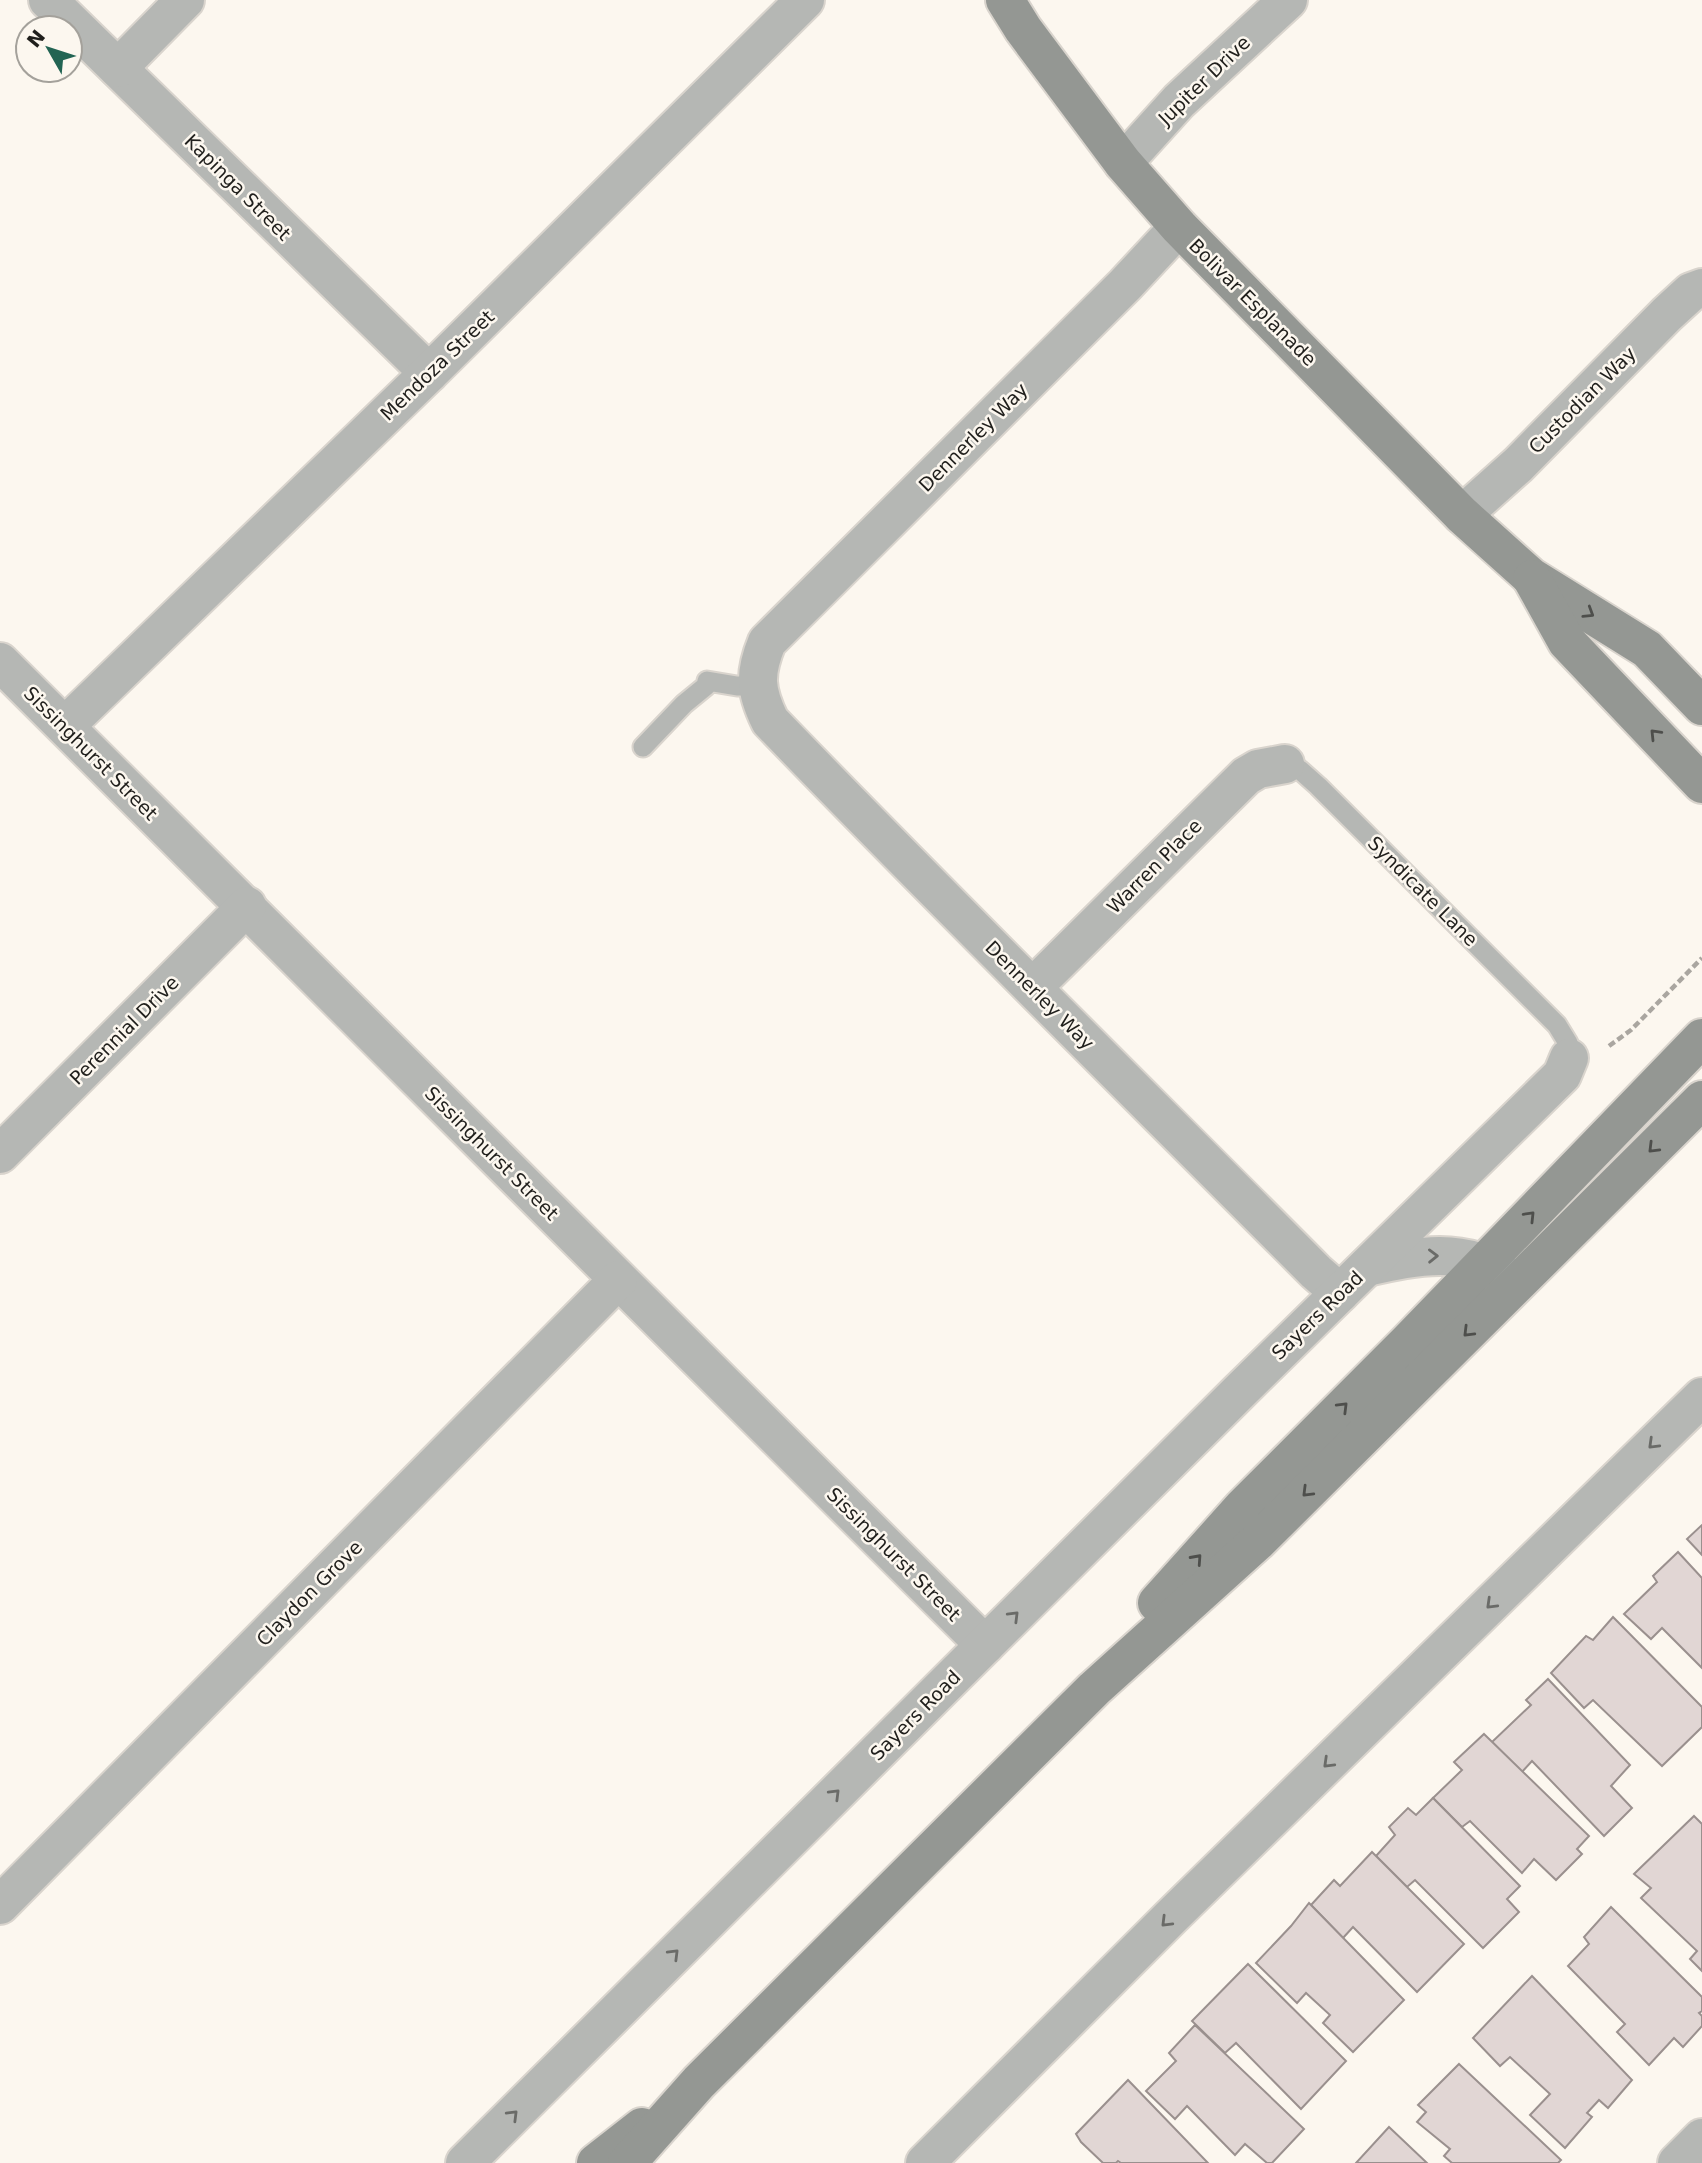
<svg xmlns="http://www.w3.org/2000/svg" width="1702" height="2163" viewBox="0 0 1702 2163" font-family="'DejaVu Sans',sans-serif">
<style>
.building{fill:#e1d6d4;stroke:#9a908e;stroke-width:2}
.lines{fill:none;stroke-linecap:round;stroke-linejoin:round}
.lane-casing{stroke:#d9d4cd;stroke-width:23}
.street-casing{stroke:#d9d4cd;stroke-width:42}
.secondary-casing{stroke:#d9d4cd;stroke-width:42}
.path{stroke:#aaa6a0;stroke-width:4.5;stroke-dasharray:7 3.5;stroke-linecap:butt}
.lane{stroke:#b5b7b4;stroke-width:19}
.street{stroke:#b5b7b4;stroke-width:38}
.secondary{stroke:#949793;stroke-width:38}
.oneway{stroke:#4e4f4c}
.oneway2{stroke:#6a6b68}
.labels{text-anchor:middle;stroke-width:5;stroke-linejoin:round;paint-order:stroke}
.street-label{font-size:19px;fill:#201f1c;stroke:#fcf7ef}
</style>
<rect width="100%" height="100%" fill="#fcf7ef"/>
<g class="building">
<path d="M 1702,1525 L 1702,1555 L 1687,1539 Z"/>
<path d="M 1678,1552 L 1702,1578 L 1702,1668 L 1662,1628 L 1651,1639 L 1624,1614 L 1657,1582 L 1653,1576 Z"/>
<path d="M 1613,1617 L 1702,1707 L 1702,1727 L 1662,1766 L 1593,1700 L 1584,1708 L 1551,1673 L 1586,1636 L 1593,1640 Z"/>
<path d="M 1548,1679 L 1630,1765 L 1611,1786 L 1632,1808 L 1604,1836 L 1532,1761 L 1522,1772 L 1492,1742 L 1531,1705 L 1526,1700 Z"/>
<path d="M 1484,1734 L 1589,1836 L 1577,1849 L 1582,1854 L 1556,1880 L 1534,1859 L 1522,1873 L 1470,1821 L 1462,1827 L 1433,1798 L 1462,1770 L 1454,1762 Z"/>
<path d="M 1433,1798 L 1520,1886 L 1507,1899 L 1519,1912 L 1483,1948 L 1415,1880 L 1407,1887 L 1376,1856 L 1395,1835 L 1389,1827 L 1408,1808 L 1416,1815 Z"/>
<path d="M 1694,1816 L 1702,1824 L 1702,1971 L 1690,1959 L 1697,1951 L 1641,1898 L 1651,1888 L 1634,1874 Z"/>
<path d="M 1372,1852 L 1464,1944 L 1417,1992 L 1353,1927 L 1343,1938 L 1311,1905 L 1334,1880 L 1340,1886 Z"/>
<path d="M 1309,1903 L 1404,2000 L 1353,2052 L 1323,2023 L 1330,2015 L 1306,1993 L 1297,2003 L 1256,1963 L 1291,1926 Z"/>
<path d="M 1611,1907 L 1702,1997 L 1702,2011 L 1699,2013 L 1702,2016 L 1702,2026 L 1683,2047 L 1674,2038 L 1649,2065 L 1617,2032 L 1625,2024 L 1568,1966 L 1589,1944 L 1584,1937 Z"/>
<path d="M 1248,1964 L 1346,2061 L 1301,2109 L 1236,2043 L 1225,2053 L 1192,2021 Z"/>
<path d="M 1532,1976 L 1632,2080 L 1608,2108 L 1599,2100 L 1587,2113 L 1592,2117 L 1565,2148 L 1530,2115 L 1550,2094 L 1510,2057 L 1500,2066 L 1473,2038 Z"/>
<path d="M 1195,2025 L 1304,2129 L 1272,2163 L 1267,2163 L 1245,2144 L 1235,2155 L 1187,2106 L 1175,2119 L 1146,2091 L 1176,2061 L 1169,2053 Z"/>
<path d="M 1459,2064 L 1561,2160 L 1558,2163 L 1452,2163 L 1444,2156 L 1450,2149 L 1417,2122 L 1426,2112 L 1418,2105 Z"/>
<path d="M 1128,2080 L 1208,2163 L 1121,2163 L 1118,2161 L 1116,2163 L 1103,2163 L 1081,2142 L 1076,2134 Z"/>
<path d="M 1389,2127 L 1427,2163 L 1356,2163 Z"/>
</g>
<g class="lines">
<defs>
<g id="lane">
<path d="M 643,747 L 684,704 L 706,686 L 707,681 L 737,686 L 757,686"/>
<path d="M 1285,764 L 1300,770 L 1318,786 L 1557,1025 L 1568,1043 L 1569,1058"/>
</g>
<g id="street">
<path d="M 48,0 L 429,373"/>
<path d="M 118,68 L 185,0"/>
<path d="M 1123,163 L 1179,101 L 1288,0"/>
<path d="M 1179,227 L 1125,285 L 767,642 C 754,674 755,690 770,721 C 949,907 1134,1089 1316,1272 L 1340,1293"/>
<path d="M 1462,515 L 1518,465 L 1667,314 L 1691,292 L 1702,288"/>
<path d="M 0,662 L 985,1645"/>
<path d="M 65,726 L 429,373 L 805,0"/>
<path d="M 1033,987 L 1246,776 L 1258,769 L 1285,764"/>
<path d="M 0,1154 L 247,906"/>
<path d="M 1367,1267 C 1416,1256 1464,1245 1509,1278"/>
<path d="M 0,1905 L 618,1280"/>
<path d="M 465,2163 L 1238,1393 L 1562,1075 L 1569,1058"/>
<path d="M 925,2163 L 1171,1917 L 1702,1397"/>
<path d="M 1677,2163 L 1702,2138"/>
</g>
<g id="secondary">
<path d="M 1005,0 L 1023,29 L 1123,163 L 1179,227 L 1462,515 L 1531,577 L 1647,649 L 1702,706"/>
<path d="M 1532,579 L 1567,642 L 1702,784"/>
<path d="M 1157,1603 L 1243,1507 L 1408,1342 L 1702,1038"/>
<path d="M 596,2163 L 642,2127"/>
<path d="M 627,2163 L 699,2082 L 1094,1689 L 1257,1542 L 1702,1100"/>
</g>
</defs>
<use href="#lane" class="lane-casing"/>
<use href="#street" class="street-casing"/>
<use href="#secondary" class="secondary-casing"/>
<path class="path" d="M 1609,1046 L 1631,1030 L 1702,958"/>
<use href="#lane" class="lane"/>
<use href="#street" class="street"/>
<use href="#secondary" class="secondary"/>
</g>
<defs><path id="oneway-chevron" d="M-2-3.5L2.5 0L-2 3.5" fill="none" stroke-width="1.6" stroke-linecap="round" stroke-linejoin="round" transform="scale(1.75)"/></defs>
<g class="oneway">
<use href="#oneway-chevron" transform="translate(1589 613) rotate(32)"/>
<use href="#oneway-chevron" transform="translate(1655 734) rotate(-134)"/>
<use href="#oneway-chevron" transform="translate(1653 1148) rotate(135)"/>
<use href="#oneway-chevron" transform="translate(1530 1216) rotate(-46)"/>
<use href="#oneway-chevron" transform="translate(1468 1332) rotate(135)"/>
<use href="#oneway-chevron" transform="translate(1343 1407) rotate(-45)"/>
<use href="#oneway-chevron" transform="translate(1307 1492) rotate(135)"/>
<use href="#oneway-chevron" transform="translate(1197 1559) rotate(-48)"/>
</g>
<g class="oneway2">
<use href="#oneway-chevron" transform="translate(1433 1256) rotate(-1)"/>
<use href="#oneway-chevron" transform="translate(1653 1444) rotate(136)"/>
<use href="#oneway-chevron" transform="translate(1491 1604) rotate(136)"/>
<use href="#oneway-chevron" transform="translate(1014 1616) rotate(-45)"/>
<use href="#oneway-chevron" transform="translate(1328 1763) rotate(136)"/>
<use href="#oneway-chevron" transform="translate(835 1794) rotate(-45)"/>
<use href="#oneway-chevron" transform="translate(1166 1922) rotate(135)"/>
<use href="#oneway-chevron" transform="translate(674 1954) rotate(-45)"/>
<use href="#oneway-chevron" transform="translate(513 2115) rotate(-45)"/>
</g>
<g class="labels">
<g class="street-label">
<text transform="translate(1204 80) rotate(-44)" y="7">Jupiter Drive</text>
<text transform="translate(238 187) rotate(45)" y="7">Kapinga Street</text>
<text transform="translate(1253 302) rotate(45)" y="7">Bolivar Esplanade</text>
<text transform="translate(437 365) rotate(-44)" y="7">Mendoza Street</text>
<text transform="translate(1582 400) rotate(-45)" y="7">Custodian Way</text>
<text transform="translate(973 437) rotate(-45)" y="7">Dennerley Way</text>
<text transform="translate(91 753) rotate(45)" y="7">Sissinghurst Street</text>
<text transform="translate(1154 866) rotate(-45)" y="7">Warren Place</text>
<text transform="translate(1423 891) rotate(45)" y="7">Syndicate Lane</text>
<text transform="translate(1040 995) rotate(45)" y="7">Dennerley Way</text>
<text transform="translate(124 1030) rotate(-45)" y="7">Perennial Drive</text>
<text transform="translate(492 1153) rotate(45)" y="7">Sissinghurst Street</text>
<text transform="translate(1317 1315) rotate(-44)" y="7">Sayers Road</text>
<text transform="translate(894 1554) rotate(45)" y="7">Sissinghurst Street</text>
<text transform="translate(309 1593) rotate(-45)" y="7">Claydon Grove</text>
<text transform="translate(915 1715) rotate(-45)" y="7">Sayers Road</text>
</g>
</g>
<g transform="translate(49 49) rotate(309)"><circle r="33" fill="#fcf7ef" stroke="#a4a19b" stroke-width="2"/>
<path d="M0-5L12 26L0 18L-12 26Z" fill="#226453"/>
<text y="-10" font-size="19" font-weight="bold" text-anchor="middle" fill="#201f1c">N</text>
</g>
</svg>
